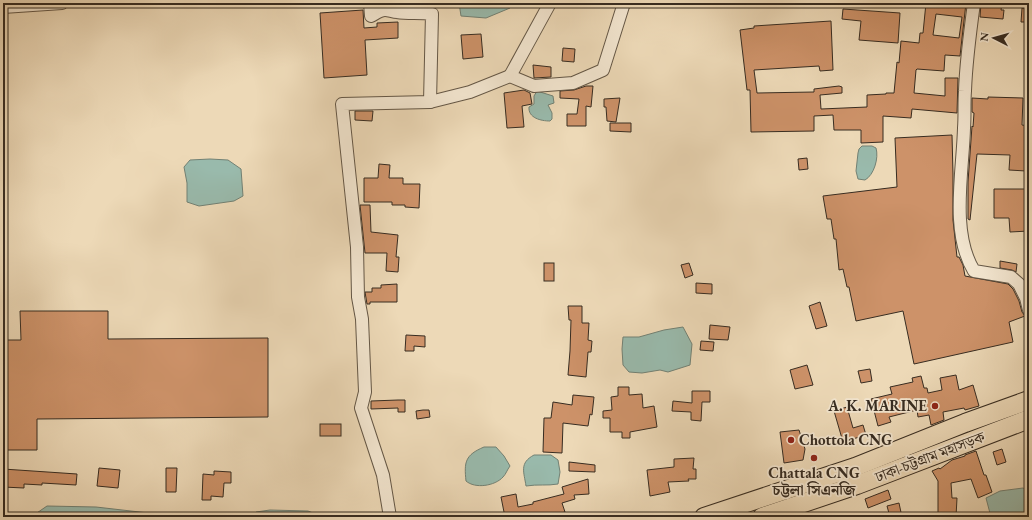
<svg xmlns="http://www.w3.org/2000/svg" width="1032" height="520" viewBox="0 0 1032 520" font-family="'EB Garamond','Noto Serif Bengali',serif">
<style>
.water{fill:#99baac;stroke:#728174}
.building{fill:#cd9269;stroke:#372c21;fill-rule:evenodd}
.lines{fill:none;stroke-linecap:round;stroke-linejoin:round}
.minor-casing{stroke:#645746;stroke-width:14}
.highway-casing{stroke:#372c21;stroke-width:20}
.minor{stroke:#f3e6d0;stroke-width:12}
.highway{stroke:#edd9b7;stroke-width:18}
.poi-dot{fill:#8f2418;stroke:#f3e6d0;stroke-width:1.5}
.labels{text-anchor:middle;stroke-width:3.5;stroke-linejoin:round;paint-order:stroke}
.poi-label{font-size:15px;font-weight:bold;fill:#372c21;stroke:#f3e6d0;text-anchor:end}
.street-label{font-size:15px;fill:#372c21;stroke:#f3e6d0}
</style>
<rect width="100%" height="100%" fill="#edd9b7"/>
<filter id="stains"><feTurbulence type="fractalNoise" baseFrequency=".005" numOctaves="4"/><feColorMatrix values="0 0 0 0 .2 0 0 0 0 .09 0 0 0 0 .02 0 0 0 .5 -.17"/></filter>
<radialGradient id="worn" r=".72"><stop offset=".6" stop-color="#630" stop-opacity="0"/><stop offset="1" stop-color="#630" stop-opacity=".3"/></radialGradient>
<g class="water">
<path d="M 459,3 L 510,3 L 510,8 L 486,18 L 461,16 Z"/>
<path d="M 537,91 L 553,96 L 554,103 L 548,105 L 552,113 L 552,119 L 550,121 C 541,121 528,118 529,107 L 534,104 L 534,96 Z"/>
<path d="M 862,146 L 872,146 L 876,148 C 879,158 874,175 865,180 L 858,179 L 856,171 L 858,153 L 859,149 Z"/>
<path d="M 210,159 L 228,160 L 241,169 L 243,196 L 234,201 L 199,206 L 187,202 L 187,183 L 184,167 L 190,160 Z"/>
<path d="M 683,327 L 692,344 L 690,365 L 668,372 L 660,370 L 642,373 L 629,372 L 623,365 L 622,349 L 623,337 L 639,337 L 664,330 Z"/>
<path d="M 484,447 L 496,447 L 504,456 L 510,466 C 507,470 506,474 503,477 C 495,486 475,489 466,481 C 464,462 465,455 484,447 Z"/>
<path d="M 534,455 L 551,455 L 558,460 L 560,472 L 558,484 C 547,486 538,484 526,486 C 524,472 519,463 534,455 Z"/>
<path d="M 1023,488 L 1029,491 L 1029,517 L 991,517 L 986,498 L 1000,491 Z"/>
<path d="M 47,506 L 96,507 L 157,514 L 159,517 L 31,517 Z"/>
<path d="M 270,510 L 308,511 L 313,513 L 311,517 L 255,517 L 256,512 Z"/>
</g>
<g class="building">
<path d="M 926,3 L 966,3 L 960,56 L 945,55 L 944,71 L 917,69 L 916,70 L 914,93 L 945,96 L 945,78 L 958,78 L 957,113 L 912,109 L 911,118 L 883,116 L 883,142 L 861,143 L 861,130 L 834,130 L 833,115 L 814,116 L 814,131 L 751,132 L 750,90 L 747,90 L 740,30 L 754,28 L 754,26 L 831,21 L 833,70 L 820,71 L 819,66 L 754,70 L 757,93 L 814,92 L 814,89 L 839,86 L 842,87 L 842,93 L 820,95 L 821,109 L 867,107 L 867,95 L 886,94 L 886,93 L 894,93 L 897,62 L 899,63 L 901,41 L 919,43 L 920,33 L 923,33 ZM 936,14 L 962,17 L 959,38 L 933,35 Z"/>
<path d="M 981,3 L 1002,3 L 1001,10 L 1004,10 L 1003,19 L 980,17 Z"/>
<path d="M 1022,8 L 1029,9 L 1029,22 L 1021,22 Z"/>
<path d="M 843,9 L 900,13 L 898,43 L 859,40 L 861,21 L 842,19 Z"/>
<path d="M 363,10 L 364,28 L 377,27 L 377,23 L 398,22 L 398,38 L 365,40 L 367,75 L 324,78 L 320,13 Z"/>
<path d="M 481,34 L 483,57 L 463,59 L 461,35 Z"/>
<path d="M 563,48 L 575,49 L 574,62 L 562,61 Z"/>
<path d="M 533,65 L 551,67 L 551,77 L 534,78 Z"/>
<path d="M 586,86 L 593,86 L 591,107 L 586,106 L 586,126 L 567,126 L 567,114 L 577,114 L 579,99 L 560,98 L 560,91 L 574,90 Z"/>
<path d="M 524,90 L 530,93 L 532,104 L 522,106 L 524,127 L 507,128 L 504,93 Z"/>
<path d="M 988,97 L 1023,98 L 1022,125 L 1029,126 L 1029,169 L 1026,169 L 1026,171 L 1009,170 L 1010,155 L 977,154 L 970,220 L 968,219 L 968,182 L 972,126 L 973,127 L 974,113 L 972,112 L 972,98 L 988,99 Z"/>
<path d="M 620,98 L 616,122 L 607,121 L 606,107 L 604,107 L 604,99 Z"/>
<path d="M 355,111 L 373,111 L 372,121 L 355,120 Z"/>
<path d="M 610,123 L 631,123 L 631,132 L 610,131 Z"/>
<path d="M 952,135 L 953,174 L 953,220 L 957,257 L 959,257 L 963,265 L 965,276 L 1008,284 L 1013,289 L 1019,301 L 1022,312 L 1025,316 L 1009,322 L 1013,342 L 914,364 L 903,311 L 856,321 L 849,287 L 847,287 L 843,269 L 839,270 L 836,239 L 834,239 L 831,219 L 827,219 L 823,196 L 897,187 L 895,138 Z"/>
<path d="M 807,158 L 808,169 L 799,170 L 798,159 Z"/>
<path d="M 379,164 L 390,165 L 389,178 L 403,178 L 403,184 L 420,184 L 419,208 L 405,207 L 405,205 L 392,205 L 392,202 L 364,202 L 364,178 L 378,178 Z"/>
<path d="M 994,189 L 1029,189 L 1029,231 L 1010,232 L 1009,218 L 994,218 Z"/>
<path d="M 360,205 L 370,205 L 371,232 L 398,235 L 396,257 L 399,257 L 398,272 L 386,271 L 387,253 L 365,253 Z"/>
<path d="M 1000,261 L 1017,264 L 1016,272 L 1012,270 L 1000,268 Z"/>
<rect x="544" y="263" width="10" height="18"/>
<path d="M 689,263 L 693,275 L 685,278 L 681,265 Z"/>
<path d="M 696,283 L 712,284 L 712,294 L 696,293 Z"/>
<path d="M 397,284 L 397,302 L 370,302 L 370,304 L 367,304 L 365,292 L 372,292 L 372,288 L 381,288 L 381,285 Z"/>
<path d="M 820,302 L 827,326 L 816,329 L 809,306 Z"/>
<path d="M 568,306 L 582,306 L 582,323 L 589,323 L 588,340 L 592,341 L 591,352 L 588,352 L 586,377 L 568,375 L 570,351 L 571,320 L 569,320 Z"/>
<path d="M 20,311 L 108,311 L 108,339 L 268,338 L 268,417 L 37,419 L 37,450 L 3,450 L 3,340 L 21,340 Z"/>
<path d="M 710,325 L 730,327 L 728,340 L 709,339 Z"/>
<path d="M 406,335 L 425,336 L 425,347 L 414,346 L 414,351 L 405,351 Z"/>
<path d="M 701,341 L 714,342 L 713,351 L 700,350 Z"/>
<path d="M 807,365 L 813,385 L 795,389 L 790,370 Z"/>
<path d="M 870,369 L 872,381 L 861,383 L 858,371 Z"/>
<path d="M 956,375 L 959,390 L 973,385 L 979,406 L 965,410 L 964,408 L 943,412 L 944,420 L 931,425 L 929,415 L 918,417 L 917,410 L 889,417 L 891,422 L 878,426 L 871,399 L 892,394 L 890,387 L 913,382 L 912,378 L 921,376 L 924,388 L 927,388 L 928,393 L 942,390 L 940,378 Z"/>
<path d="M 618,387 L 629,387 L 629,395 L 642,394 L 643,408 L 654,406 L 657,427 L 630,432 L 630,438 L 622,438 L 622,432 L 610,432 L 610,418 L 603,418 L 603,411 L 612,410 L 611,397 L 618,396 Z"/>
<path d="M 692,391 L 710,391 L 710,402 L 702,402 L 701,421 L 691,420 L 691,412 L 672,411 L 673,401 L 692,403 Z"/>
<path d="M 573,395 L 594,397 L 592,415 L 590,414 L 588,426 L 563,423 L 562,453 L 543,452 L 544,418 L 551,418 L 553,402 L 572,405 Z"/>
<path d="M 398,400 L 405,400 L 405,412 L 398,412 L 398,408 L 371,409 L 371,401 Z"/>
<path d="M 847,407 L 853,428 L 863,425 L 866,435 L 843,442 L 834,411 Z"/>
<path d="M 423,410 L 429,410 L 430,417 L 417,419 L 416,411 Z"/>
<rect x="320" y="424" width="21" height="12"/>
<path d="M 799,430 L 805,449 L 803,460 L 784,463 L 780,432 Z"/>
<path d="M 1002,449 L 1006,462 L 997,465 L 993,452 Z"/>
<path d="M 976,451 L 984,475 L 986,475 L 992,492 L 978,498 L 971,479 L 951,483 L 952,498 L 957,498 L 956,517 L 938,517 L 938,481 L 932,471 L 939,468 L 940,469 L 952,460 L 965,456 L 965,455 Z"/>
<path d="M 694,458 L 693,469 L 696,469 L 696,479 L 688,479 L 689,481 L 668,482 L 670,492 L 650,496 L 647,470 L 674,467 L 674,459 Z"/>
<path d="M 569,462 L 595,465 L 595,472 L 569,471 Z"/>
<path d="M 99,468 L 120,470 L 118,488 L 97,486 Z"/>
<path d="M 166,468 L 177,468 L 176,492 L 166,492 Z"/>
<path d="M 3,469 L 77,474 L 76,485 L 42,483 L 42,485 L 24,484 L 24,488 L 3,487 Z"/>
<path d="M 214,471 L 231,472 L 231,483 L 224,483 L 223,497 L 211,496 L 211,500 L 202,500 L 203,474 L 214,475 Z"/>
<path d="M 588,479 L 589,494 L 574,495 L 575,499 L 562,503 L 565,512 L 544,517 L 505,517 L 501,497 L 516,494 L 518,507 L 533,504 L 533,502 L 564,494 L 562,487 Z"/>
<path d="M 888,490 L 891,499 L 868,508 L 865,499 Z"/>
<path d="M 899,503 L 902,517 L 890,517 L 887,506 Z"/>
</g>
<g class="lines">
<defs>
<g id="minor">
<path d="M 370,3 L 371,16 C 375,14 380,10 385,10 C 389,10 393,12 397,12 C 409,14 419,12 432,14 L 430,102 L 342,104 L 357,247 L 358,297 L 362,319 L 365,392 L 361,408 L 383,475 L 390,517"/>
<path d="M 550,3 L 510,76 L 534,86 L 573,83 L 603,70 L 624,3"/>
<path d="M 974,3 C 970,32 966,62 965,91 C 964,103 965,115 964,128 C 963,171 950,232 974,271 L 1011,277 L 1019,284 L 1026,298 L 1029,310"/>
<path d="M 3,7 L 62,3"/>
<path d="M 430,102 L 470,92 L 510,76"/>
</g>
<g id="highway">
<path d="M 704,517 L 855,467 L 965,423 L 1029,400"/>
<path d="M 762,517 L 857,485 L 1029,419"/>
</g>
</defs>
<use href="#minor" class="minor-casing"/>
<use href="#highway" class="highway-casing"/>
<use href="#minor" class="minor"/>
<use href="#highway" class="highway"/>
</g>
<g class="poi-dot">
<circle cx="935" cy="406" r="4"/>
<circle cx="791" cy="440" r="4"/>
<circle cx="814" cy="458" r="4"/>
</g>
<g class="labels">
<g class="poi-label">
<text x="927" y="411">A. K. MARINE</text>
<text x="799" y="445" text-anchor="start">Chottola CNG</text>
<text x="814" y="478" text-anchor="middle">Chattala CNG<tspan x="814" dy="17">চট্টলা সিএনজি</tspan></text>
</g>
<g class="street-label">
<text transform="translate(930 457) rotate(-21)" y="5">ঢাকা-চট্টগ্রাম মহাসড়ক</text>
</g>
</g>
<rect width="1032" height="520" fill="none" stroke="#edd9b7" stroke-width="16"/>
<rect x="4" y="4" width="1024" height="512" fill="none" stroke="#372c21" stroke-width="2"/>
<rect x="8" y="8" width="1016" height="504" fill="none" stroke="#372c21"/>
<g transform="translate(994 38) rotate(276)" stroke="#f3e6d0" stroke-width="3" paint-order="stroke">
<path d="M0-3L7 15L0 10L-7 15Z" fill="#372c21"/>
<text y="-6" font-size="11" font-weight="bold" text-anchor="middle" fill="#372c21">N</text>
</g>
<rect width="100%" height="100%" filter="url(#stains)"/>
<rect width="100%" height="100%" fill="url(#worn)"/>
</svg>
